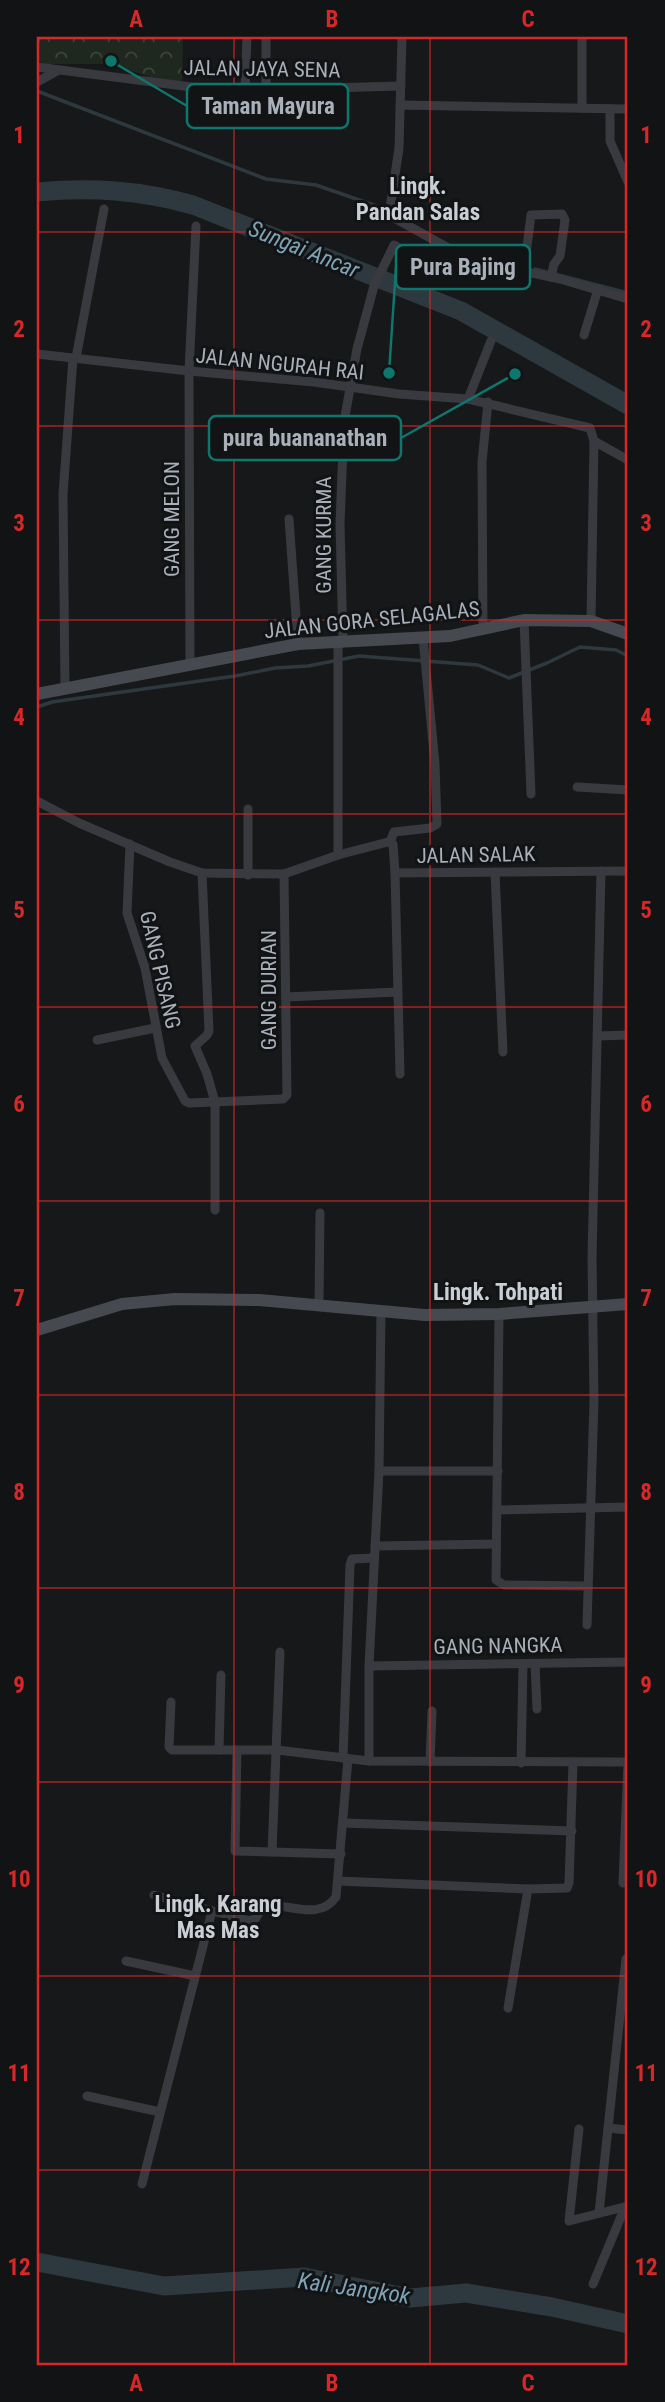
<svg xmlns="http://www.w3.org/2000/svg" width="665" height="2402" viewBox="0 0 665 2402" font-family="'Roboto Condensed',sans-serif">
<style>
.park{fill:url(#park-crowns)}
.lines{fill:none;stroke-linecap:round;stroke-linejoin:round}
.stream{stroke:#2d393e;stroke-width:3.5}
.river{stroke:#2d393e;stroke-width:19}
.street{stroke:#383a3f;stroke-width:9}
.secondary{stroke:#46494f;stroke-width:12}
.grid{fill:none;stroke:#d62828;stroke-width:2;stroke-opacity:0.55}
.labels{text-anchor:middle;stroke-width:6;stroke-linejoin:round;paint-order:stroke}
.street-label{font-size:21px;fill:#a9b0ba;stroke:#121315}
.neighbourhood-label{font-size:23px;font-weight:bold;fill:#cacfd6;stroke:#121315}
.water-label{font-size:23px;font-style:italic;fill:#7fa3b6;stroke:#121315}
.leader{fill:none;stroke:#0f766e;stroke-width:2.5}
.callout-dot{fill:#0f766e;stroke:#121315;stroke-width:2.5}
.callout{fill:#121315;stroke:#0f766e;stroke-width:2.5}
.callout-label{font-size:23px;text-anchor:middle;font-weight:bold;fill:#a9b0ba}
.neatline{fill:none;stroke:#d62828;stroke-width:2.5}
.grid-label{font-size:23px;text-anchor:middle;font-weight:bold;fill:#d62828}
</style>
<defs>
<pattern id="park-crowns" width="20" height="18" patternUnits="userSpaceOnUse" patternTransform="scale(1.75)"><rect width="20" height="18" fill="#1f281f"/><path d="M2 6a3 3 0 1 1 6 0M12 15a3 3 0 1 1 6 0" fill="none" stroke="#3d453d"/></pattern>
</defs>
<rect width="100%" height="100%" fill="#17181a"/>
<path class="park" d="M 37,37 L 183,37 L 182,83 L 161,80 L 110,64 L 43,64 L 37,59 Z"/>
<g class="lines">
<g class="stream">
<path d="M 37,91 L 266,179 L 316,185 L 388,210"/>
<path d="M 535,269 L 628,293"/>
<path d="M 37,707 L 52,702 L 235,676 L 275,668 L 308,666 L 359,656 L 478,665 L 509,678 L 547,663 L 580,647 L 616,650 L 628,656"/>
</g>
<g class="river">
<path d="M 37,192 C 92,187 139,190 193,205 L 461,311 L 628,405"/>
<path d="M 37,2262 L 164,2286 L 304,2277 L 410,2298 L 466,2293 L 552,2307 L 628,2324"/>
</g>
<g class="street">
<path d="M 402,37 L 399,148 L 389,215 L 470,260 L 560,279 L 628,299"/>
<path d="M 582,37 L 582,108"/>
<path d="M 37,67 L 199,88 L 253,90 L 401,86"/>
<path d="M 37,82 L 57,71"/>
<path d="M 245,90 L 247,37"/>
<path d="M 266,90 L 266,37"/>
<path d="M 400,105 L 628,109"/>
<path d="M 610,109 L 610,141 L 628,182"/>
<path d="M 524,270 L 531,215 L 562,214 L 565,220 L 560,256 L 554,264 L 551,277"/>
<path d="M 584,335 L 598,289"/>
<path d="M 37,354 L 189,371 L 314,382 L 399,394 L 468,399 L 590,428 L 594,441 L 628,460"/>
<path d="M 76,358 L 104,209"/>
<path d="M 468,399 L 491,341"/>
<path d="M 289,519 L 298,644"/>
<path d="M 524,620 L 531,794"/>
<path d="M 591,621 L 594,441"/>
<path d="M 483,630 L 482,462 L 488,402"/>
<path d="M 343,641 L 340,524 L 344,422 L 357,349 L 374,286 L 394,245 L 453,276"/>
<path d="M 190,666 L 189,371 L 196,226"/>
<path d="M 65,689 L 63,494 L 73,358"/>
<path d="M 577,787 L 628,790"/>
<path d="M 37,801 L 79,823 L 170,862 L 202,873 L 284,874 L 338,855 L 388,842 L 393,844 L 395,873 L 628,871"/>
<path d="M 390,842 L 394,832 L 430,828 L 437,824 L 435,764 L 423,638"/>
<path d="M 130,844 L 127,913 L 145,968 L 162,1058 L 185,1101 L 189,1103 L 283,1099 L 287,1095 L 284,874"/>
<path d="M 338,855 L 338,641"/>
<path d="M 495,872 L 503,1052"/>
<path d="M 202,873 L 209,1031 L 207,1035 L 195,1046 L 207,1074 L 215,1102 L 215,1210"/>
<path d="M 395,873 L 400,1074"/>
<path d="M 248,875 L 248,809"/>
<path d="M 286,997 L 397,992"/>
<path d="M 598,1036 L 628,1035"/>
<path d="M 97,1040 L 155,1028"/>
<path d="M 319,1304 L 320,1213"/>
<path d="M 499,1314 L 496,1580 L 504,1585 L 588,1586"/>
<path d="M 379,1471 L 498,1471"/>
<path d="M 497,1510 L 628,1507"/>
<path d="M 375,1546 L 496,1544"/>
<path d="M 587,1625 L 594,1401 L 592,1258 L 601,871"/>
<path d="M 535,1664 L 537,1709"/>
<path d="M 369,1666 L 628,1662"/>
<path d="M 171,1702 L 169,1747 L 172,1750 L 277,1750 L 369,1761 L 628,1762"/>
<path d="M 219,1750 L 221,1675"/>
<path d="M 237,1750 L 235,1851 L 341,1854"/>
<path d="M 343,1758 L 350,1565 L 352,1559 L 374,1558"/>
<path d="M 369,1761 L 369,1666 L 379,1471 L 381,1311"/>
<path d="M 430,1762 L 432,1711"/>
<path d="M 521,1763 L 523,1665"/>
<path d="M 344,1823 L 572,1831"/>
<path d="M 272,1852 L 280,1652"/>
<path d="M 338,1881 L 528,1889 L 567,1888 L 569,1883 L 573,1763"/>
<path d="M 623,1883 L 628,1762"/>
<path d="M 154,1895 L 250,1921 L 256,1918 L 261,1909 L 266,1905 C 290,1904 319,1921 336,1897 L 348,1759"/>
<path d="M 126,1961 L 195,1976"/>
<path d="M 508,2008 L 528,1889"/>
<path d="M 87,2096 L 160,2112"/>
<path d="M 608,2128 L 628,2130"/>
<path d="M 579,2129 L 569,2221 L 628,2206"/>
<path d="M 142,2184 L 212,1911"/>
<path d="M 599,2213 L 626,1959"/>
<path d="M 593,2284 L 625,2207"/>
</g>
<g class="secondary">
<path d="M 37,694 L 298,644 L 450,636 L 524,620 L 591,621 L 628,634"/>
<path d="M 37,1330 L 122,1304 L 175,1299 L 259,1300 L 425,1315 L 499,1314 L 628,1304"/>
</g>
</g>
<path class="grid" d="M 234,37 L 234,2365M 430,37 L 430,2365M 37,232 L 628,232M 37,426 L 628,426M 37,620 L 628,620M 37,814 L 628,814M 37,1007 L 628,1007M 37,1201 L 628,1201M 37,1395 L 628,1395M 37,1588 L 628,1588M 37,1782 L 628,1782M 37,1976 L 628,1976M 37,2170 L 628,2170"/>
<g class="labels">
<g class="street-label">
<text transform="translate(262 69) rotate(1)" y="7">JALAN JAYA SENA</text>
<text transform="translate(280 364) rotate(6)" y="7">JALAN NGURAH RAI</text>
<text transform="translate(172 519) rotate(-90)" y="7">GANG MELON</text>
<text transform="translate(324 535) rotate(-90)" y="7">GANG KURMA</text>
<text transform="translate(372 620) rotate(-6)" y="7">JALAN GORA SELAGALAS</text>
<text transform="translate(476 855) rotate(-1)" y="7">JALAN SALAK</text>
<text transform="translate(160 970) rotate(77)" y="7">GANG PISANG</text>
<text transform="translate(269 990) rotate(-90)" y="7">GANG DURIAN</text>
<text transform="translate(498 1646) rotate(-1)" y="7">GANG NANGKA</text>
</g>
<g class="neighbourhood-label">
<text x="418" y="194">Lingk.<tspan x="418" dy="26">Pandan Salas</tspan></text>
<text x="498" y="1300">Lingk. Tohpati</text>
<text x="218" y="1912">Lingk. Karang<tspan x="218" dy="26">Mas Mas</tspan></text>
</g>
<g class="water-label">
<text transform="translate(304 249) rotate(22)" y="8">Sungai Ancar</text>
<text transform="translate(354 2288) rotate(8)" y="8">Kali Jangkok</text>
</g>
</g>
<path class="leader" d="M111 61L187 106M389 373L396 267M515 374L401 438"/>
<g class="callout-dot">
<circle cx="111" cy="61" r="7"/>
<circle cx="389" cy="373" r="7"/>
<circle cx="515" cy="374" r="7"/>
</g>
<g class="callout">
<rect x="187" y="84" width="161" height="44" rx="7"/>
<rect x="396" y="245" width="134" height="44" rx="7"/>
<rect x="209" y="416" width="192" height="44" rx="7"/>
</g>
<g class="callout-label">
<text x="268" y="114">Taman Mayura</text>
<text x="463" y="275">Pura Bajing</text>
<text x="305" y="446">pura buananathan</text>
</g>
<rect width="665" height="2402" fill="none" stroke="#121315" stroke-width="77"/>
<rect x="38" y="38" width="588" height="2326" class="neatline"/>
<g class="grid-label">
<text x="136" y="27">A</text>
<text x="332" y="27">B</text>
<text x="528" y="27">C</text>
<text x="19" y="143">1</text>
<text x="646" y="143">1</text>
<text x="19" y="337">2</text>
<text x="646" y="337">2</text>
<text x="19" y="531">3</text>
<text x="646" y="531">3</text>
<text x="19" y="725">4</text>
<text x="646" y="725">4</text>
<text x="19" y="918">5</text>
<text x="646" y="918">5</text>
<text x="19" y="1112">6</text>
<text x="646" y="1112">6</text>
<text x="19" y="1306">7</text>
<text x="646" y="1306">7</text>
<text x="19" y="1500">8</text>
<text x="646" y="1500">8</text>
<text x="19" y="1693">9</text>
<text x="646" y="1693">9</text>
<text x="19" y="1887">10</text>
<text x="646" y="1887">10</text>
<text x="19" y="2081">11</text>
<text x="646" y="2081">11</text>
<text x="19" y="2275">12</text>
<text x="646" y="2275">12</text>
<text x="136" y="2391">A</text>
<text x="332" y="2391">B</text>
<text x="528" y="2391">C</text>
</g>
</svg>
